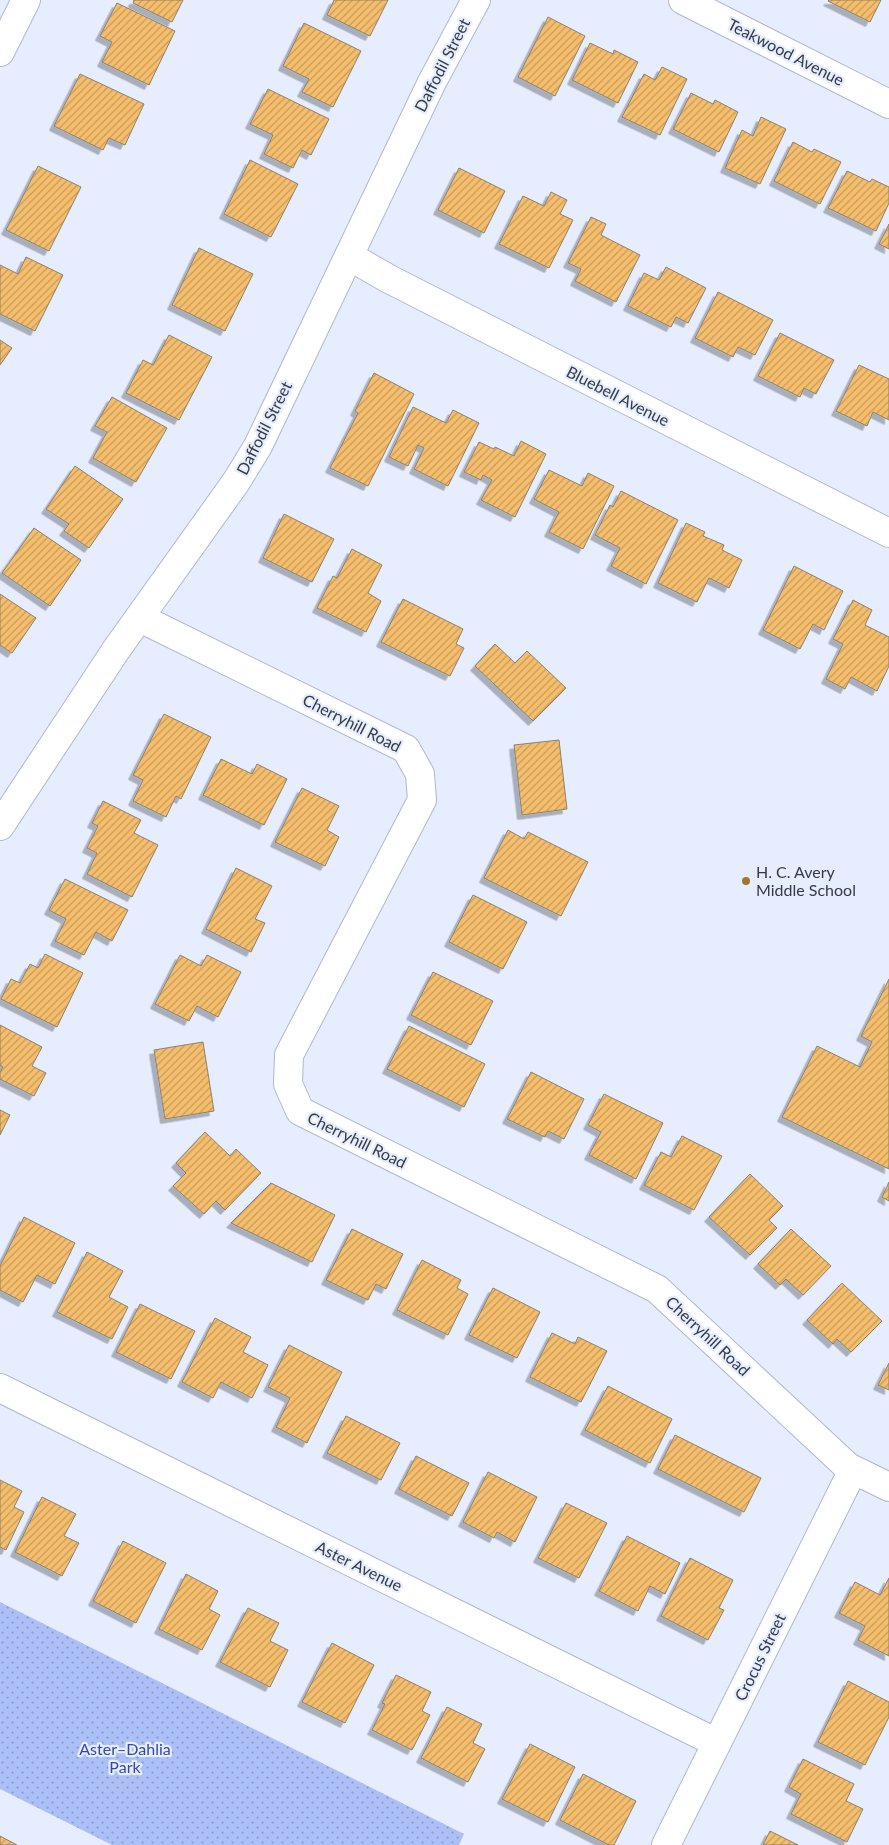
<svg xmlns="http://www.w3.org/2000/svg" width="889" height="1845" viewBox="0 0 889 1845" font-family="Lato,sans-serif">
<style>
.green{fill:url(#green-dots)}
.building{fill:url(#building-hatch);stroke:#8d806e;filter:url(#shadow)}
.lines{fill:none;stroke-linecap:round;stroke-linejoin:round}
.minor-casing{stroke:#b0b8cd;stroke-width:30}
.tertiary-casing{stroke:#b0b8cd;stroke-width:30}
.minor{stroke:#fff;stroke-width:28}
.tertiary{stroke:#fff;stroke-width:28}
.poi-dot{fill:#a47629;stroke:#e6edff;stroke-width:2}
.labels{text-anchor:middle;stroke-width:4.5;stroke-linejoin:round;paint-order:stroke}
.street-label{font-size:16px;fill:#373a43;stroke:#e6edff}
.poi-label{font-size:16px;fill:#373a43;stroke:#e6edff;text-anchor:start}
.park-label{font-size:16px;fill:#344aa5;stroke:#e6edff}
</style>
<defs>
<pattern id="green-dots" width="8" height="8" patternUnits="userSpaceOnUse" patternTransform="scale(1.25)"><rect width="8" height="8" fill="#acc0f8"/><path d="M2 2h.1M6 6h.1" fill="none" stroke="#8d9dca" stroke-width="1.8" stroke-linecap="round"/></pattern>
<pattern id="building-hatch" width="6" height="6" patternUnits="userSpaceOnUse" patternTransform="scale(1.25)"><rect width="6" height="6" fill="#f5be6c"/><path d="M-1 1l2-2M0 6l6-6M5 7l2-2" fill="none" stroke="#c79b5a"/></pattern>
<filter id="shadow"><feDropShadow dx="-4.5" dy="4.5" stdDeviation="0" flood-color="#0004"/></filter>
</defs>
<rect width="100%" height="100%" fill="#e6edff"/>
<path class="green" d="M 0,1602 L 464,1834 L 459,1845 L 112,1845 L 0,1789 Z"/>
<g class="building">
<path d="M 134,0 L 183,0 L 172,22 L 133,3 Z"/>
<path d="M 334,0 L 388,0 L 370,36 L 327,15 Z"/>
<path d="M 829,0 L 881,0 L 870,22 L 828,1 Z"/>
<path d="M 117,3 L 175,31 L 149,85 L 102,62 L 112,42 L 100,36 Z"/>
<path d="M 548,17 L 585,36 L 555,96 L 518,77 Z"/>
<path d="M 304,23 L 361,51 L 333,107 L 302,92 L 309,79 L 283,66 Z"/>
<path d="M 590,43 L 613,54 L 614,50 L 638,62 L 618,103 L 572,80 Z"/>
<path d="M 662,67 L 687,79 L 660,135 L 622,117 L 644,74 L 655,80 Z"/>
<path d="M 80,74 L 144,104 L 125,145 L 109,138 L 103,150 L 54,126 Z"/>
<path d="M 268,89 L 329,119 L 311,155 L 302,150 L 293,168 L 264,154 L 273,135 L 250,124 Z"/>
<path d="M 691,93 L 713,104 L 715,100 L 738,112 L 719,152 L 673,129 Z"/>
<path d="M 761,117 L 786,129 L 760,184 L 725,168 L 742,130 L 753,136 Z"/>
<path d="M 793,142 L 812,152 L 814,149 L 841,162 L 820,204 L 774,181 Z"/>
<path d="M 250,160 L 298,184 L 271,237 L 224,214 Z"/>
<path d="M 38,166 L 81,187 L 49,251 L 6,230 Z"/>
<path d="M 459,168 L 505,191 L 484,233 L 438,210 Z"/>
<path d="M 847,171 L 870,182 L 872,179 L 889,187 L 889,203 L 876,231 L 828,208 Z"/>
<path d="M 551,192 L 567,200 L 560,214 L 573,220 L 549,268 L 499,244 L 523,196 L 544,206 Z"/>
<path d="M 591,217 L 606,224 L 601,235 L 640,255 L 616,302 L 575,281 L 581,269 L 568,263 Z"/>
<path d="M 889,224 L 889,249 L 879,244 Z"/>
<path d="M 199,248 L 253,274 L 225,331 L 172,305 Z"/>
<path d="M 26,257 L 63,275 L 35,331 L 0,314 L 0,265 L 18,274 Z"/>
<path d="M 666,267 L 706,288 L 688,323 L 676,317 L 671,327 L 628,306 L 644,273 L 659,280 Z"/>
<path d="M 718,292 L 773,320 L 755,355 L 738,347 L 733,357 L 695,338 Z"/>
<path d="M 780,333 L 834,360 L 816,394 L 804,388 L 800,397 L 758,376 Z"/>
<path d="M 169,335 L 212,357 L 179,420 L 126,393 L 143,360 L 153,365 Z"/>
<path d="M 0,340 L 12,348 L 0,365 Z"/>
<path d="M 859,365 L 889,379 L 889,420 L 873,412 L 867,426 L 836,411 Z"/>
<path d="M 374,373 L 414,394 L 368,486 L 330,468 L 358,413 L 355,411 Z"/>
<path d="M 112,397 L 167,428 L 136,482 L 93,458 L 107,432 L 95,426 Z"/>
<path d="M 413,407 L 446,423 L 453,410 L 479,423 L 448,486 L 414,469 L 424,448 L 418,445 L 408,466 L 389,457 Z"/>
<path d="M 521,441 L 546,454 L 515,517 L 481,500 L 492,480 L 483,475 L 481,480 L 464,472 L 479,442 L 494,449 L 495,447 L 514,456 Z"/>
<path d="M 75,466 L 123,499 L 89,548 L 64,531 L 69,524 L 46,509 Z"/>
<path d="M 549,470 L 582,486 L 588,473 L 614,486 L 583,549 L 549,532 L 559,512 L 534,499 Z"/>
<path d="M 621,491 L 678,520 L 646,584 L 611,566 L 620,548 L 595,535 L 610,505 L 613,507 Z"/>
<path d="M 284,514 L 334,539 L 312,582 L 263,558 Z"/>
<path d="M 686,523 L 705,532 L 703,536 L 724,545 L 722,550 L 742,560 L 729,588 L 709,578 L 697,602 L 658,583 Z"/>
<path d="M 34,528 L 81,560 L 50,606 L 2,573 Z"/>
<path d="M 352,549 L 382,565 L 368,593 L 381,601 L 366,632 L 317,608 L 333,576 L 337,578 Z"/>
<path d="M 794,566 L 843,591 L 824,630 L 813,624 L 800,649 L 763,630 Z"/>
<path d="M 0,594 L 36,618 L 12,653 L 0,645 Z"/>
<path d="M 403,599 L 463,629 L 456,644 L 464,648 L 450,676 L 381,642 Z"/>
<path d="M 853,600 L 872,610 L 865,625 L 889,637 L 889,666 L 877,691 L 851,677 L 845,689 L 826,679 L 843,644 L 833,639 Z"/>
<path d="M 495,644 L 515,663 L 527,651 L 566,688 L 533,721 L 475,666 Z"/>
<path d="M 164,714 L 211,737 L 181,799 L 176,796 L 166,817 L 133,801 L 143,780 L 133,775 Z"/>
<path d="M 559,740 L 567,809 L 522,815 L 514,745 Z"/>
<path d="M 221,759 L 252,774 L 257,764 L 287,779 L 264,825 L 203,795 Z"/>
<path d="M 302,788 L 339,806 L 327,830 L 339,837 L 325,866 L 275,842 Z"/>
<path d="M 103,801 L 141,820 L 134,833 L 158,845 L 132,897 L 87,874 L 97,853 L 87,848 L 98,826 L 92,823 Z"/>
<path d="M 508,830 L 524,839 L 528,832 L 588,862 L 561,916 L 484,878 Z"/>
<path d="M 236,868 L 272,886 L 255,919 L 265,923 L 251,952 L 206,929 Z"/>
<path d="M 65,879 L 128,910 L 112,941 L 96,932 L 84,955 L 55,941 L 66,919 L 49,910 Z"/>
<path d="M 473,895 L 527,922 L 503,969 L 449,942 Z"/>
<path d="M 45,954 L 83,973 L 57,1027 L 1,999 L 11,979 L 20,983 L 30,964 L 38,968 Z"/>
<path d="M 180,955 L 201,966 L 207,955 L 241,972 L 218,1017 L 197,1006 L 189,1021 L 155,1004 Z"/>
<path d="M 433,972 L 493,1001 L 471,1045 L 411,1015 Z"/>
<path d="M 889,979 L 889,1169 L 782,1117 L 817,1046 L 860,1067 L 872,1042 L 861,1036 Z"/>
<path d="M 0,1025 L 42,1047 L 32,1066 L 46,1073 L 34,1096 L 0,1079 L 0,1072 L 3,1067 L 0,1065 Z"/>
<path d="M 409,1026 L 485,1064 L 464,1107 L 387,1069 Z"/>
<path d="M 203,1042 L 214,1111 L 165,1119 L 154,1050 Z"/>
<path d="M 531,1072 L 584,1099 L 564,1139 L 548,1131 L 545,1137 L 507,1119 Z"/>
<path d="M 604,1094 L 663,1123 L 636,1179 L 589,1155 L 601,1132 L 588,1125 Z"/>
<path d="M 0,1110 L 10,1115 L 0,1135 Z"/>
<path d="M 205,1132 L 230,1156 L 236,1149 L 261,1173 L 225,1210 L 216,1201 L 204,1214 L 173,1186 L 186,1173 L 176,1163 Z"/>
<path d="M 682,1136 L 722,1156 L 694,1210 L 644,1185 L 661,1152 L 671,1157 Z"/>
<path d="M 750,1174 L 783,1206 L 769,1220 L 777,1228 L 750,1255 L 709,1217 Z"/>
<path d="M 889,1182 L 889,1201 L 882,1197 Z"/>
<path d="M 271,1183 L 335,1215 L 312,1262 L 231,1223 Z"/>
<path d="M 24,1217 L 75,1243 L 55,1284 L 37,1275 L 23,1302 L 0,1290 L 0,1266 Z"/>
<path d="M 352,1229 L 403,1254 L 386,1289 L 376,1284 L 368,1300 L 326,1280 Z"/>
<path d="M 791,1229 L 831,1266 L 803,1295 L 786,1279 L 780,1285 L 758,1264 Z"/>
<path d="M 87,1252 L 123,1271 L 109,1297 L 128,1307 L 112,1339 L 57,1312 Z"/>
<path d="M 422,1260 L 461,1280 L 457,1288 L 468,1294 L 448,1335 L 397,1310 Z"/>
<path d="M 842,1283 L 882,1321 L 851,1352 L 837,1339 L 833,1344 L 807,1320 Z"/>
<path d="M 493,1288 L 540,1312 L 517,1358 L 469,1335 Z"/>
<path d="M 140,1304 L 195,1331 L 171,1379 L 116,1352 Z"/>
<path d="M 215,1318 L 251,1337 L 243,1352 L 268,1365 L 252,1398 L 221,1382 L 213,1398 L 182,1382 Z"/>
<path d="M 552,1333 L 575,1344 L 578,1337 L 607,1351 L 581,1402 L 530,1377 Z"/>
<path d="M 289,1345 L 342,1372 L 307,1443 L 276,1427 L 290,1398 L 268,1387 Z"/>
<path d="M 889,1363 L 889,1390 L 878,1385 Z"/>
<path d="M 608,1386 L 672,1419 L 650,1463 L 585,1430 Z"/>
<path d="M 346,1416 L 400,1443 L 381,1480 L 327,1453 Z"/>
<path d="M 675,1435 L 761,1478 L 744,1512 L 658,1469 Z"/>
<path d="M 416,1456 L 469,1483 L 452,1516 L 399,1489 Z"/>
<path d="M 488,1472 L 537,1497 L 515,1542 L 497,1532 L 494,1538 L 463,1522 Z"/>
<path d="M 0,1480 L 22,1491 L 14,1507 L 24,1512 L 6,1550 L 0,1547 Z"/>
<path d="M 42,1497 L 76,1514 L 64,1536 L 79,1543 L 62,1576 L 15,1552 Z"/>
<path d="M 566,1503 L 607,1523 L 579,1578 L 538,1558 Z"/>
<path d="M 627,1536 L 680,1563 L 665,1594 L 650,1586 L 638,1611 L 599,1591 Z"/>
<path d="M 123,1541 L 166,1563 L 136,1623 L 93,1601 Z"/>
<path d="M 690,1558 L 733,1580 L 719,1608 L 724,1610 L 708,1640 L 661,1616 Z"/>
<path d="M 186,1574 L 218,1591 L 209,1609 L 220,1615 L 202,1650 L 159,1629 Z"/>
<path d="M 889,1578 L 889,1656 L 858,1640 L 865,1626 L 839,1613 L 855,1582 L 880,1595 Z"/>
<path d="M 248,1608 L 279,1623 L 270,1641 L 288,1650 L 270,1687 L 220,1662 Z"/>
<path d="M 332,1643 L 374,1665 L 345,1723 L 302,1702 Z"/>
<path d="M 396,1675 L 431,1692 L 422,1711 L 430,1715 L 412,1750 L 372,1730 L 385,1704 L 382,1703 Z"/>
<path d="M 848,1681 L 889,1702 L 889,1717 L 865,1765 L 818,1742 Z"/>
<path d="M 447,1707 L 482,1724 L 473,1743 L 485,1749 L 468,1782 L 421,1758 Z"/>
<path d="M 530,1744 L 575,1767 L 548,1822 L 502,1799 Z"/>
<path d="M 803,1759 L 854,1784 L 846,1801 L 863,1809 L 847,1842 L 791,1814 L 801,1794 L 789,1787 Z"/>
<path d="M 583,1774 L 636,1801 L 614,1845 L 609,1845 L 560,1820 Z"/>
<path d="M 770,1831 L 798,1845 L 763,1845 Z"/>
<path d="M 0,1836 L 17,1845 L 0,1845 Z"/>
</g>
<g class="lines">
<defs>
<g id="minor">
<path d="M 683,0 L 889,104"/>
<path d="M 349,256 L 389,279 L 889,533"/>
<path d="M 140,618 L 406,749 L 420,774 L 422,800 L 289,1055 L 288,1084 L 300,1111 L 657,1289 L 848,1467 L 889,1487"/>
<path d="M 0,826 L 116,650 L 236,482 L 258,446 L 432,82 L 476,0"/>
<path d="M 0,1388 L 717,1743"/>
<path d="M 666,1845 L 853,1470"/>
</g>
<path id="tertiary" d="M 0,52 L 26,0"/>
</defs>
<use href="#minor" class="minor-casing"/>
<use href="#tertiary" class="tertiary-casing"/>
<use href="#minor" class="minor"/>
<use href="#tertiary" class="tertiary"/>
</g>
<circle class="poi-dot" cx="746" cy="881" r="5"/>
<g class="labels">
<g class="street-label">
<text transform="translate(786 52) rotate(27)" y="6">Teakwood Avenue</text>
<text transform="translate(442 65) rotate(-63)" y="6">Daffodil Street</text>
<text transform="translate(618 396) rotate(27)" y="6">Bluebell Avenue</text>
<text transform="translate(264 428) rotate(-63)" y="6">Daffodil Street</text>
<text transform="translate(352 723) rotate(27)" y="6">Cherryhill Road</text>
<text transform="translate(357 1140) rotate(26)" y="6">Cherryhill Road</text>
<text transform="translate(708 1336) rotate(43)" y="6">Cherryhill Road</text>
<text transform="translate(359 1566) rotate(26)" y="6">Aster Avenue</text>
<text transform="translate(760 1657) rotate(-64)" y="6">Crocus Street</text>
</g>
<g class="poi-label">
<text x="756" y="878">H. C. Avery<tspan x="756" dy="18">Middle School</tspan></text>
</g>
<g class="park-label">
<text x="125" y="1755">Aster–Dahlia<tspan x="125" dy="18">Park</tspan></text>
</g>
</g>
</svg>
